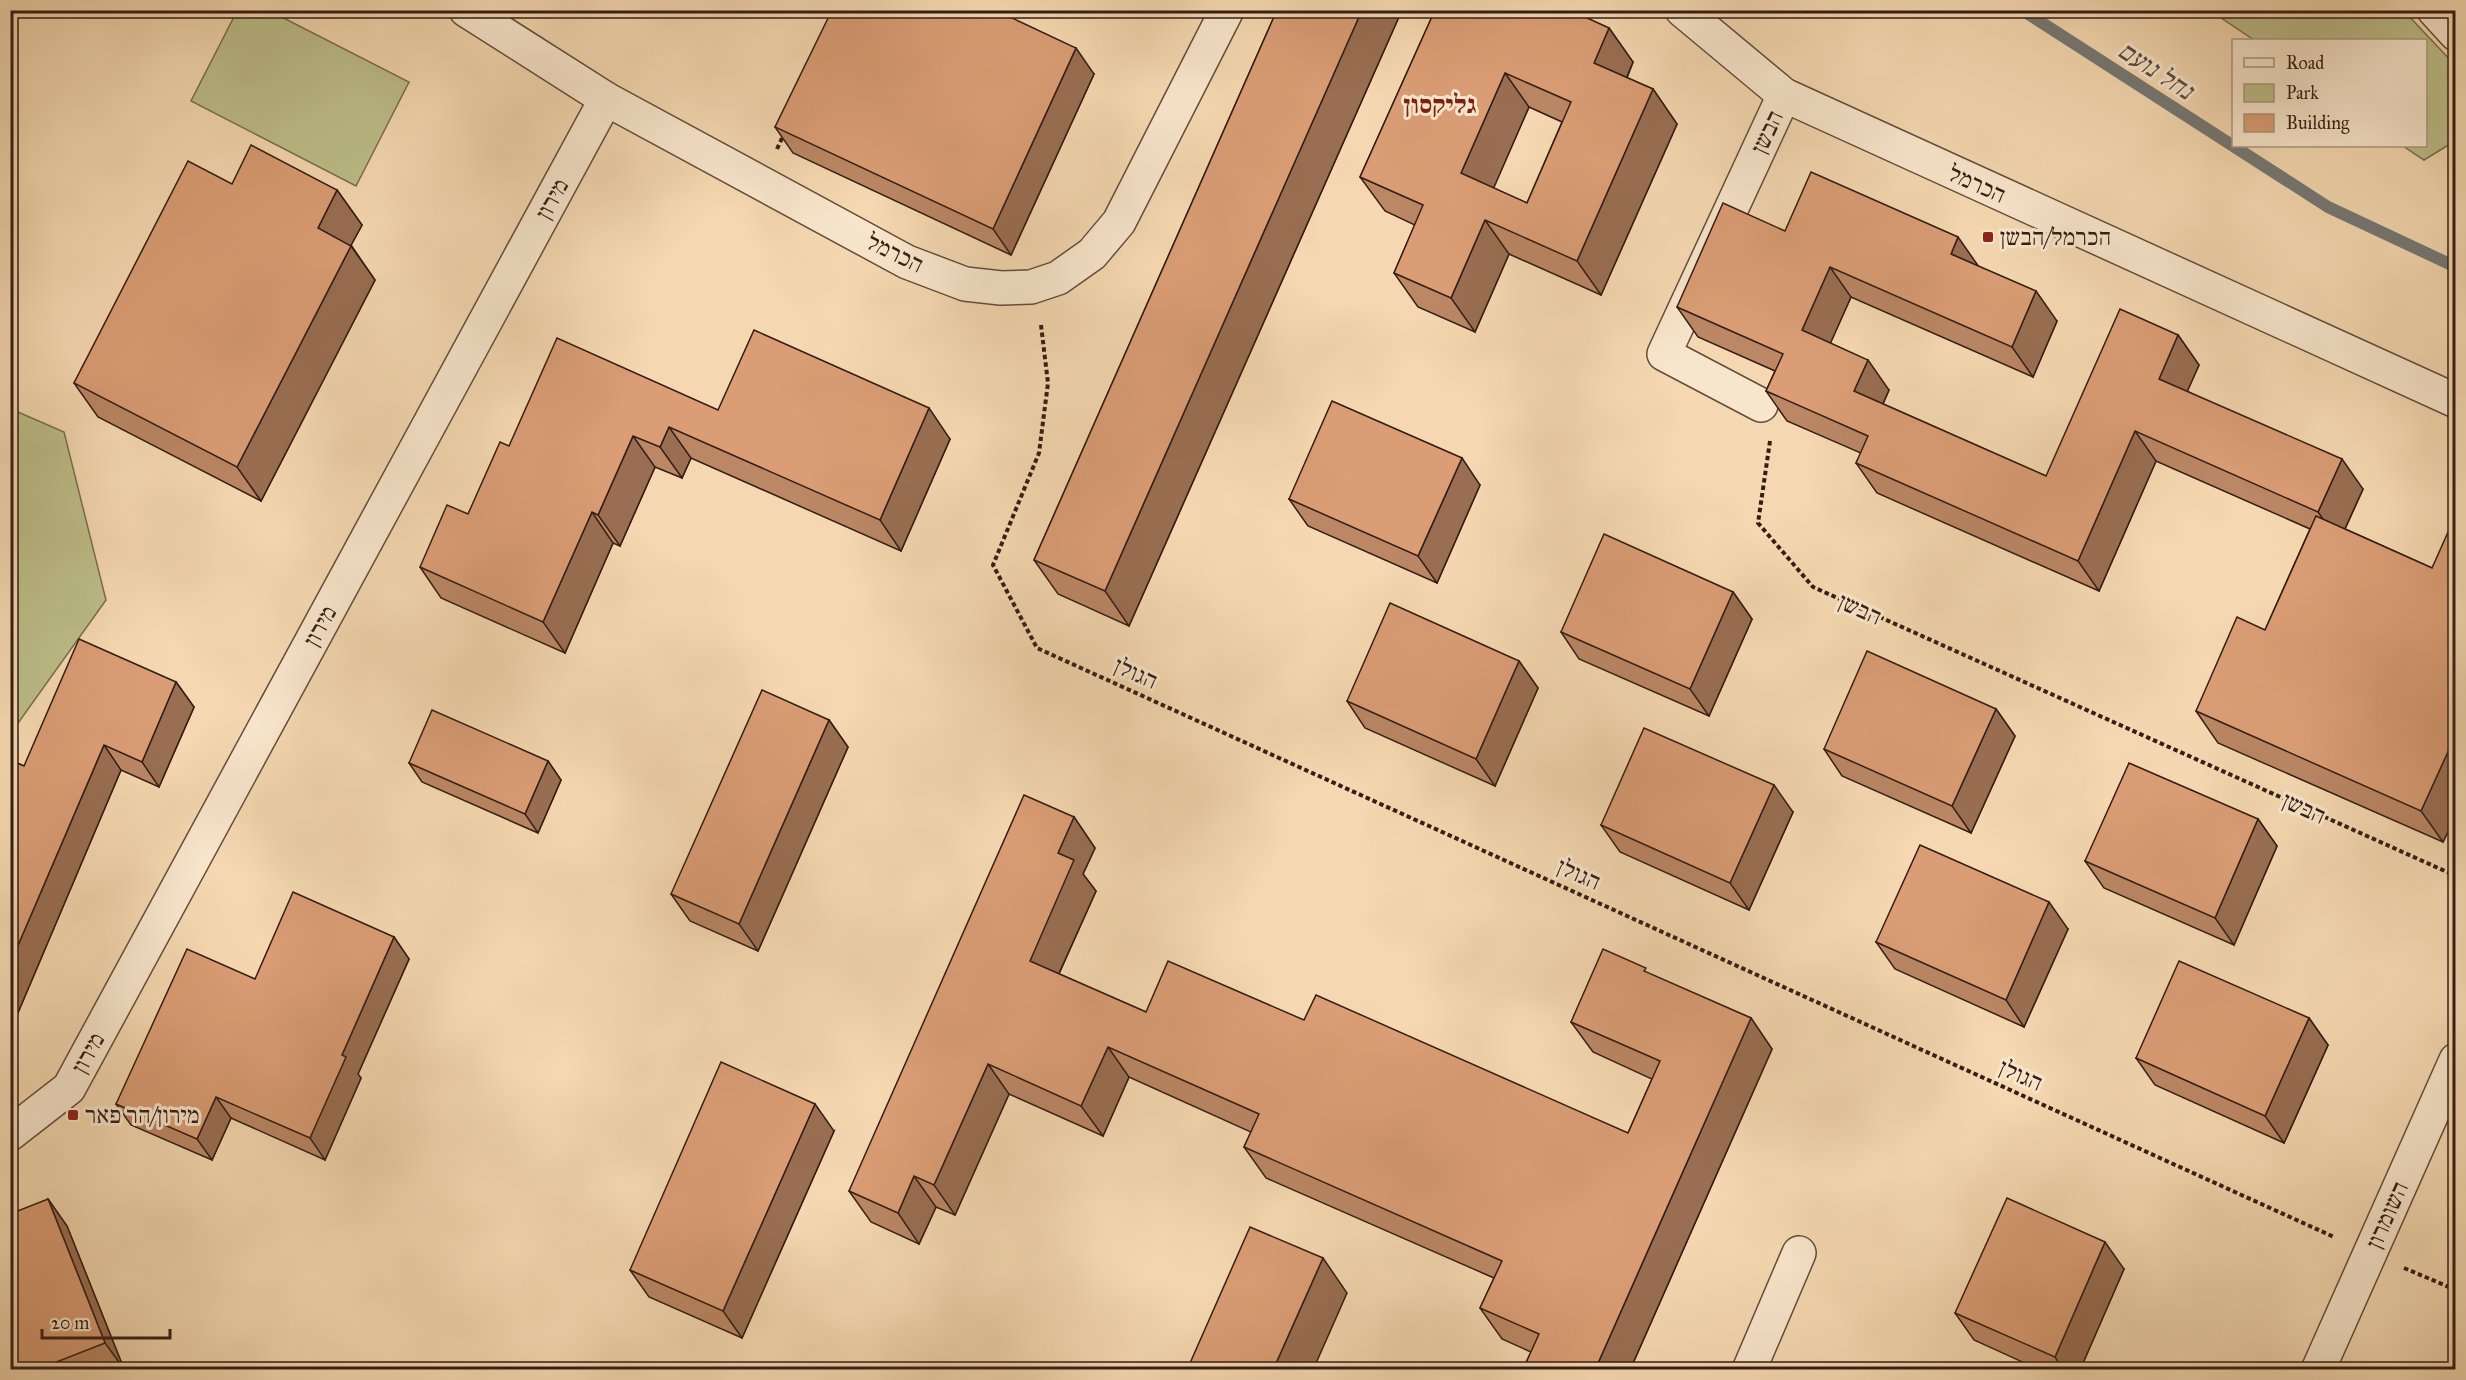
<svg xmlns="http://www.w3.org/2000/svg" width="2466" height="1380" viewBox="0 0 2466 1380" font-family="'IM FELL Great Primer','Frank Ruhl Libre',serif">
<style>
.green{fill:#bdbe8a;stroke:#786e4f;stroke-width:1.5}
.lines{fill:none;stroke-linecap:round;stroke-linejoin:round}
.stream{stroke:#767976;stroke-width:12}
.minor-casing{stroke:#644c3b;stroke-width:36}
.path{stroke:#341d14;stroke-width:4;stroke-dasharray:4.5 3;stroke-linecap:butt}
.minor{stroke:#f8e6cc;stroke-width:33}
.wall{fill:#bb8765;stroke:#341d14;stroke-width:1.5;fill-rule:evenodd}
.shaded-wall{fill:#996e52;stroke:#341d14;stroke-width:1.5}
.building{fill:#da9d75;stroke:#341d14;stroke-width:1.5;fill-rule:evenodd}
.poi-dot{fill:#8f2418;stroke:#f8e6cc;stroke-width:2}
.labels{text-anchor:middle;stroke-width:6;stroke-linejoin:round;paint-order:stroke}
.street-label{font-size:24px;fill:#341d14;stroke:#f8e6cc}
.poi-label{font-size:24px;fill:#341d14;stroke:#f8e6cc;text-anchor:start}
.water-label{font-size:26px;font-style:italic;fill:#554b45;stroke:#f8e6cc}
.neighbourhood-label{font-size:26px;font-weight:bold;fill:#7a1f14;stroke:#f8e6cc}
</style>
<rect width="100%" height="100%" fill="#f5d8b1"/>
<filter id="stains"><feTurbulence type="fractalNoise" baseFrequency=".00333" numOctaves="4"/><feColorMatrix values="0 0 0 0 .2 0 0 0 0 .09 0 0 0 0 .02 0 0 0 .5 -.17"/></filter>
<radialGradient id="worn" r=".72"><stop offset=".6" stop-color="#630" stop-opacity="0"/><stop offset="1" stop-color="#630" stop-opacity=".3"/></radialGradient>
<g class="green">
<path d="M 237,11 L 270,11 L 409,82 L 356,186 L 191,101 Z"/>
<path d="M 2211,11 L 2404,11 L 2455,65 L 2455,141 L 2424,160 L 2403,146 L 2426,146 L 2426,40 L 2254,40 Z"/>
<path d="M 11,409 L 64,432 L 106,600 L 11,733 Z"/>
</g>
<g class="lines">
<path class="stream" d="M 2022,10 L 2328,207 L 2456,267"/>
<defs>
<g id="minor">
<path d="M 466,10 L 606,99 L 907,262 L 965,284 L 1001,288 L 1031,287 L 1058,278 L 1092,254 L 1119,222 L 1227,10"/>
<path d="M 1682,10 L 1784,95 L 2456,401"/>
<path d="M 2434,10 L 2456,34"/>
<path d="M 1761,405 L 1664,354 L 1784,95"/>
<path d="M 10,1134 L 69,1088 L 606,99"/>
<path d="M 1749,1370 L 1799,1253"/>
<path d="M 2318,1370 L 2456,1060"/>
</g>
</defs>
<use href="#minor" class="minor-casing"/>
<g class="path">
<path d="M 777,149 L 784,134"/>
<path d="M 1041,325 L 1048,383 L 1039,453 L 993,565 L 1037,648 L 2334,1237"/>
<path d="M 1770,441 L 1758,523 L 1813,587 L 2456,876"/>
<path d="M 2404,1268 L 2456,1290"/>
</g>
<use href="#minor" class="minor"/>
</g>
<g class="wall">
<path d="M 1277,10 L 1402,10 L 1129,626 L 1058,594 L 1034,560 Z"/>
<path d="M 1435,10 L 1609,28 L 1633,62 L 1627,78 L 1653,89 L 1677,124 L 1601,295 L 1509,254 L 1475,332 L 1418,307 L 1394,273 L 1415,225 L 1385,211 L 1360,177 ZM 1529,107 L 1562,122 L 1527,203 L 1493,188 Z"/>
<path d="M 1094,74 L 1011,255 L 793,153 L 775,127 Z"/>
<path d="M 232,184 L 337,190 L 362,225 L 351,245 L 375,280 L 261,501 L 98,417 L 74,383 Z"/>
<path d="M 1785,231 L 1978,266 L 2057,321 L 2033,377 L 1851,297 L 1830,343 L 1889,390 L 1883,404 L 2046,476 L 2178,335 L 2199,365 L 2187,391 L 2363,489 L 2345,529 L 2432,568 L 2456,532 L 2456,815 L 2443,842 L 2218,743 L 2196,711 L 2265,630 L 2310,529 L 2156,461 L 2099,591 L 1877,493 L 1856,463 L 1861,453 L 1787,421 L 1766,391 L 1775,371 L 1698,337 L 1677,307 Z"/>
<path d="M 718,410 L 950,439 L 901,551 L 691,458 L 682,478 L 655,467 L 620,546 L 613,543 L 565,653 L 441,598 L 420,567 L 468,514 L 509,446 Z"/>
<path d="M 1480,485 L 1437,583 L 1308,526 L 1289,499 Z"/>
<path d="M 1733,592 L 1752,619 L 1709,716 L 1579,659 L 1561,632 Z"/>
<path d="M 1519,661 L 1538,688 L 1495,786 L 1365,728 L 1347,701 Z"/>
<path d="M 176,682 L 194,707 L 159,787 L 121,770 L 17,1015 L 10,1012 L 10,760 L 24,766 Z"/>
<path d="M 1996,709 L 2015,736 L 1971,833 L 1842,776 L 1824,749 Z"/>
<path d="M 829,720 L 848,747 L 758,951 L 690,921 L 671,894 Z"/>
<path d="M 548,761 L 561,780 L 538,833 L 422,782 L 409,763 Z"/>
<path d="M 1793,812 L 1749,910 L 1620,852 L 1601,825 Z"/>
<path d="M 1074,817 L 1095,848 L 1083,874 L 1096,891 L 1059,974 L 1146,1012 L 1304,1020 L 1628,1133 L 1652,1079 L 1593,1052 L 1571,1022 L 1650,974 L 1751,1018 L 1772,1049 L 1630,1370 L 1528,1370 L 1525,1365 L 1531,1352 L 1502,1339 L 1480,1308 L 1494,1278 L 1266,1178 L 1244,1147 L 1251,1132 L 1129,1077 L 1103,1136 L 1009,1094 L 955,1215 L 936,1207 L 919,1244 L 871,1222 L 849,1191 Z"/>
<path d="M 2258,819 L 2277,846 L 2234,945 L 2104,888 L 2085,861 Z"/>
<path d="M 2068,929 L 2024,1027 L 1895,969 L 1876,942 Z"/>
<path d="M 394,937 L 409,959 L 358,1074 L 361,1078 L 325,1160 L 231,1118 L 212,1160 L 131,1125 L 116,1104 L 255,979 Z"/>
<path d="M 2309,1018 L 2328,1045 L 2284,1143 L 2155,1085 L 2136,1058 Z"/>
<path d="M 834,1131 L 742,1338 L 649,1297 L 630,1270 Z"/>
<path d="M 48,1199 L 67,1226 L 124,1369 L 10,1370 Z"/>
<path d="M 2124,1269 L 2080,1370 L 2040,1370 L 1974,1340 L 1955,1313 Z"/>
</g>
<g class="shaded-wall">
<path d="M 1362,10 L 1402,10 L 1129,626 L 1105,591 Z"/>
<path d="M 1609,28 L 1633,62 L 1618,98 L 1594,63 Z"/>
<path d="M 1076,48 L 1094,74 L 1011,255 L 993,229 Z"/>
<path d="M 1505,73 L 1529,107 L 1485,208 L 1461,173 Z"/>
<path d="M 1653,89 L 1677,124 L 1601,295 L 1577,261 Z"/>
<path d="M 337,190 L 362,225 L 342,262 L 318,228 Z"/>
<path d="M 1485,220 L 1509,254 L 1475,332 L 1451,298 Z"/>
<path d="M 1958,237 L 1979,267 L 1951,254 Z"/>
<path d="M 351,246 L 375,280 L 261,501 L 237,467 Z"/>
<path d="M 1830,267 L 1851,297 L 1823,360 L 1802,330 Z"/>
<path d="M 2036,291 L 2057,321 L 2033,377 L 2012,347 Z"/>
<path d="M 2178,335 L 2199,365 L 2180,408 L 2159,379 Z"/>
<path d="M 1868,360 L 1889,390 L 1875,421 L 1854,391 Z"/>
<path d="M 929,408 L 950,439 L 901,551 L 880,520 Z"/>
<path d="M 669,427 L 691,458 L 682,478 L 660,447 Z"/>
<path d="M 2135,431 L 2156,461 L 2099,591 L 2078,561 Z"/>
<path d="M 633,436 L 655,467 L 620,546 L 598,515 Z"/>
<path d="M 1462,458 L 1480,485 L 1437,583 L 1418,556 Z"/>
<path d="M 2342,459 L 2363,489 L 2339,542 L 2318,512 Z"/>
<path d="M 592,512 L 613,543 L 565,653 L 543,622 Z"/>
<path d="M 1733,592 L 1752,619 L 1709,716 L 1690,689 Z"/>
<path d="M 1519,661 L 1538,688 L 1495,786 L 1476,759 Z"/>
<path d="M 176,682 L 194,707 L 159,787 L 142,762 Z"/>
<path d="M 1996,709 L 2015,736 L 1971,833 L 1952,806 Z"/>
<path d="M 829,720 L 848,747 L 758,951 L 739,924 Z"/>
<path d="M 2456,734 L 2456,815 L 2443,842 L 2421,811 Z"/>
<path d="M 104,745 L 121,770 L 17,1015 L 10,1007 L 10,964 Z"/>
<path d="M 548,761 L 561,780 L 538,833 L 525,814 Z"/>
<path d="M 1774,785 L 1793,812 L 1749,910 L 1730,883 Z"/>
<path d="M 1074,817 L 1095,848 L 1083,874 L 1096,891 L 1051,991 L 1030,961 L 1058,853 Z"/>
<path d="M 2258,819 L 2277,846 L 2234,945 L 2215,918 Z"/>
<path d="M 2049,902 L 2068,929 L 2024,1027 L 2006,1000 Z"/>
<path d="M 394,937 L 409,959 L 358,1074 L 361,1078 L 325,1160 L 310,1138 L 342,1055 Z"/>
<path d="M 1751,1018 L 1772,1049 L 1630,1370 L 1595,1370 Z"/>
<path d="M 2309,1018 L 2328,1045 L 2284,1143 L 2265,1116 Z"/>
<path d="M 1108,1047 L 1129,1077 L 1103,1136 L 1081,1106 Z"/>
<path d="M 988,1064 L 1009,1094 L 955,1215 L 934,1185 Z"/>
<path d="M 216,1097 L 231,1118 L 212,1160 L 197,1139 Z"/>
<path d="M 815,1104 L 834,1131 L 742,1338 L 723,1311 Z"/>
<path d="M 914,1176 L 936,1207 L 919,1244 L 898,1213 Z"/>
<path d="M 48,1199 L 67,1226 L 124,1369 L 105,1343 Z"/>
<path d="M 2105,1242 L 2124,1269 L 2080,1370 L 2063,1370 L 2055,1357 Z"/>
<path d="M 1323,1258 L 1347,1293 L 1313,1370 L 1273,1370 Z"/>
</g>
<g class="building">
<path d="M 832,10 L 995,10 L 1076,48 L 993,229 L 775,127 Z"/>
<path d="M 1277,10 L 1362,10 L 1105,591 L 1034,560 Z"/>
<path d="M 1435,10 L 1570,10 L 1609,28 L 1594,63 L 1653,89 L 1577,261 L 1485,220 L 1451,298 L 1394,273 L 1423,205 L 1360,177 ZM 1505,73 L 1571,102 L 1527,203 L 1461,173 Z"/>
<path d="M 251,145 L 337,190 L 318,228 L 351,246 L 237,467 L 74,383 L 188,161 L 232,184 Z"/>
<path d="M 1811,172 L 1958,237 L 1951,254 L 2036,291 L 2012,347 L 1830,267 L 1802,330 L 1868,360 L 1854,391 L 2046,476 L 2120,309 L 2178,335 L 2159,379 L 2342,459 L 2318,512 L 2135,431 L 2078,561 L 1856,463 L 1868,436 L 1766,391 L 1783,354 L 1677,307 L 1723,203 L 1785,231 Z"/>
<path d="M 754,330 L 929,408 L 880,520 L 669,427 L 660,447 L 633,436 L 598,515 L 592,512 L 543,622 L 420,567 L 447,505 L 468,514 L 500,442 L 509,446 L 557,338 L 718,410 Z"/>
<path d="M 1332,401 L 1462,458 L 1418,556 L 1289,499 Z"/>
<path d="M 2316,516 L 2432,568 L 2449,530 L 2456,532 L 2456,734 L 2421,811 L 2196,711 L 2237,617 L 2265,630 Z"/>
<path d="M 1604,534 L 1733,592 L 1690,689 L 1561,632 Z"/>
<path d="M 1390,603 L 1519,661 L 1476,759 L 1347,701 Z"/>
<path d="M 79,639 L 176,682 L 142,762 L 104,745 L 10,964 L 10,760 L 24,766 Z"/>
<path d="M 1867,651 L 1996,709 L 1952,806 L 1824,749 Z"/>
<path d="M 762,690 L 829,720 L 739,924 L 671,894 Z"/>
<path d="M 432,710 L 548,761 L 525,814 L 409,763 Z"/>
<path d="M 1644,728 L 1774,785 L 1730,883 L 1601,825 Z"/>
<path d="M 2129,763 L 2258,819 L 2215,918 L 2085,861 Z"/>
<path d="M 1024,795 L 1074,817 L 1058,853 L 1074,860 L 1030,961 L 1146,1012 L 1168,961 L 1304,1020 L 1316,995 L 1628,1133 L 1660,1061 L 1571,1022 L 1603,949 L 1646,968 L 1644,971 L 1751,1018 L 1595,1370 L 1535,1370 L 1525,1365 L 1539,1334 L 1480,1308 L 1502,1261 L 1244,1147 L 1259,1114 L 1108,1047 L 1081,1106 L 988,1064 L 934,1185 L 914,1176 L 898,1213 L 849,1191 Z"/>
<path d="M 1920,845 L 2049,902 L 2006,1000 L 1876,942 Z"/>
<path d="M 293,892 L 394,937 L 342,1055 L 346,1057 L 310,1138 L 216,1097 L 197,1139 L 116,1104 L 187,949 L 255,979 Z"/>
<path d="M 2179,961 L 2309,1018 L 2265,1116 L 2136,1058 Z"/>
<path d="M 721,1062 L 815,1104 L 723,1311 L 630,1270 Z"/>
<path d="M 2007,1198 L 2105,1242 L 2055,1357 L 1955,1313 Z"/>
<path d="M 48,1199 L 105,1343 L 36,1370 L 10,1370 L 10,1214 Z"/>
<path d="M 1250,1227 L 1323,1258 L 1273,1370 L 1187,1370 Z"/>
</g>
<g class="poi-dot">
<rect x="1982" y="231" width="12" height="12" rx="3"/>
<rect x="67" y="1109" width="12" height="12" rx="3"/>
</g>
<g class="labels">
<g class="street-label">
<text transform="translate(1767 132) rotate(-65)" y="8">הבשן</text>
<text transform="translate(1977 184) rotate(24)" y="8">הכרמל</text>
<text transform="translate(552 199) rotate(-61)" y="8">מירון</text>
<text transform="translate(895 253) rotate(26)" y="8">הכרמל</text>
<text transform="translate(1860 609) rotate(24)" y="8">הבשן</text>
<text transform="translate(320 626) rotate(-61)" y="8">מירון</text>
<text transform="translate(1136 673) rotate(24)" y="8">הגולן</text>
<text transform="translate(2304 808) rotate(24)" y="8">הבשן</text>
<text transform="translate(1579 874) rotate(24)" y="8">הגולן</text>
<text transform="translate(88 1053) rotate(-61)" y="8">מירון</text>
<text transform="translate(2021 1075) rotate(24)" y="8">הגולן</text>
<text transform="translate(2387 1215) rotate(-66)" y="8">השומרון</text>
</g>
<g class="poi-label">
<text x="2000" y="245">הכרמל/הבשן</text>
<text x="85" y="1123">מירון/הר פאר</text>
</g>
<g class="water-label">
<text transform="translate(2156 70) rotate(33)" y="9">נחל נועם</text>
</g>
<g class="neighbourhood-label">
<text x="1440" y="113">גליקסון</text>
</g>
</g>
<rect width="2466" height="1380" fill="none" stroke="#f5d8b1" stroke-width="36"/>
<rect x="12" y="12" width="2442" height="1356" fill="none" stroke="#341d14" stroke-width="3"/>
<rect x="18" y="18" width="2430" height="1344" fill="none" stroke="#341d14" stroke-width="1.5"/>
<rect x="2232" y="39" width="195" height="108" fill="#f8e6cc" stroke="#aa9682" stroke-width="1.5"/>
<rect x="2244" y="58" width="30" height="9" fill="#f8e6cc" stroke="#aa9682" stroke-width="1.5"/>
<text x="2286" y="69" font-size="18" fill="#341d14">Road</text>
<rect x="2244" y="84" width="30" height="18" fill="#bdbe8a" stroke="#aa9682" stroke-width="1.5"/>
<text x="2286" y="99" font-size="18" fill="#341d14">Park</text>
<rect x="2244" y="114" width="30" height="18" fill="#da9d75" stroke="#aa9682" stroke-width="1.5"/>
<text x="2286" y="129" font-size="18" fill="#341d14">Building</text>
<path d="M42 1329v9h128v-9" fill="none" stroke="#341d14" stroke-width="3"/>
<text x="51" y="1329" font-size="18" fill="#341d14" stroke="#f8e6cc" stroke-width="4.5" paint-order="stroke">20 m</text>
<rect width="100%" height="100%" filter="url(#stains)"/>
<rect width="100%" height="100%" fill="url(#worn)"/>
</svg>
